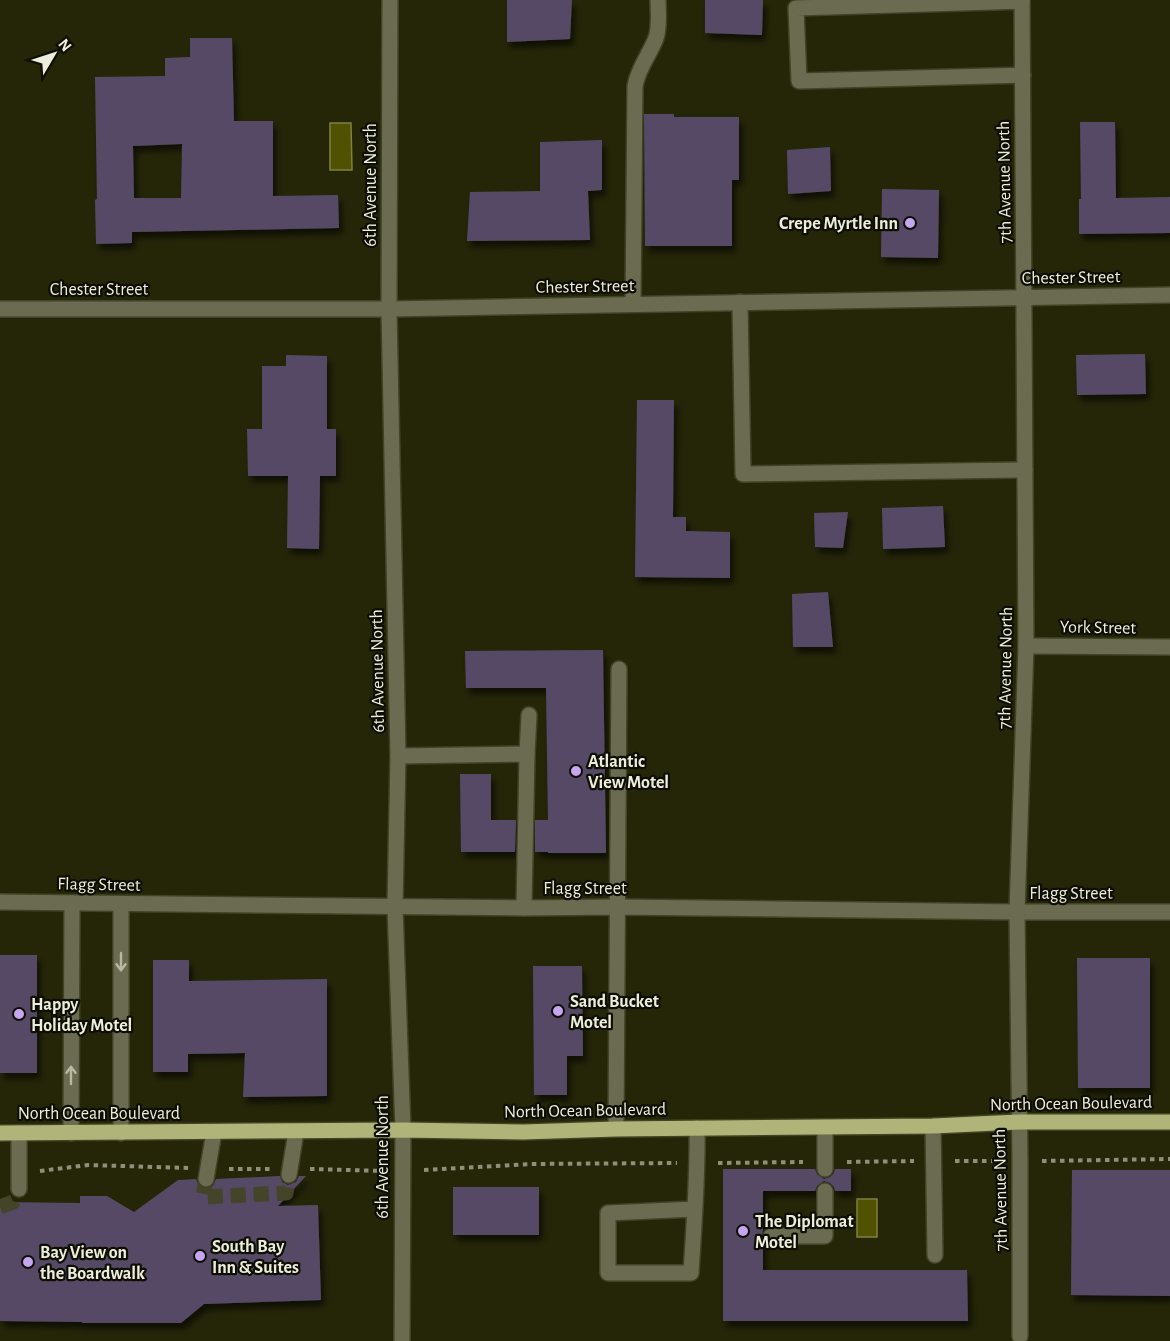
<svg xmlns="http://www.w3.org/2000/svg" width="1170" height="1341" viewBox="0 0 1170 1341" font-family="'Alegreya Sans',sans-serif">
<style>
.water{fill:#515201;stroke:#808042;stroke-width:1.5}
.building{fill:#554a65;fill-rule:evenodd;filter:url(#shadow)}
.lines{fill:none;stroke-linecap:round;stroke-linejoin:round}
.minor-tunnel{stroke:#434428;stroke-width:15;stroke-dasharray:15 8;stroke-linecap:butt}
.minor-casing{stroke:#414226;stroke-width:18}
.major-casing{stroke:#414226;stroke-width:18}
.path{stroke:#8f9079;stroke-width:4;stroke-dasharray:4.5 4.5;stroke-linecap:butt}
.minor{stroke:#6a6b50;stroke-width:15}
.major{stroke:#b1b479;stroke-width:15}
.oneway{stroke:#b8b9a3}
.poi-dot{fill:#c6a6f0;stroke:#0e0e04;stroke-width:2}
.labels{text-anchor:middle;stroke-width:4.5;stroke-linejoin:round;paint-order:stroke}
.street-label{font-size:18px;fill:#eceddb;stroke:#0e0e04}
.poi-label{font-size:18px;font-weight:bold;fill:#eceddb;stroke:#0e0e04;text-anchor:start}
</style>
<defs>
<filter id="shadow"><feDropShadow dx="3.5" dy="6" stdDeviation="3" flood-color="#0009"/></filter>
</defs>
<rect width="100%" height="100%" fill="#252608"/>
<g class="water">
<path d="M 330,123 L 351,123 L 352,170 L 330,170 Z"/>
<rect x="857" y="1199" width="20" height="38"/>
</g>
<g class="building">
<path d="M 507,0 L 572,0 L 570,39 L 507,42 Z"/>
<path d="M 705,0 L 763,0 L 762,35 L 705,33 Z"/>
<path d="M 190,38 L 232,38 L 234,121 L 273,121 L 273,196 L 338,195 L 339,228 L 132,232 L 132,243 L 96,244 L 95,200 L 97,199 L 95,77 L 165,76 L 165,58 L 190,57 ZM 182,144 L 181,198 L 134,198 L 133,146 Z"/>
<path d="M 644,114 L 674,114 L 674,117 L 739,117 L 739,180 L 732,180 L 732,246 L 645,246 Z"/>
<path d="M 1080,122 L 1115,122 L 1116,198 L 1170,197 L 1170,233 L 1079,234 L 1079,199 L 1081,199 Z"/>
<path d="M 602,140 L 602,190 L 588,191 L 590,240 L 467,241 L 470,192 L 540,191 L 540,142 Z"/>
<path d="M 830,147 L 831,191 L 788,194 L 787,150 Z"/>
<path d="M 882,189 L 939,190 L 938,258 L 881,257 Z"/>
<path d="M 1145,354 L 1146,394 L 1077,395 L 1076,355 Z"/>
<path d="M 286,355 L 327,356 L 327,429 L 336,429 L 336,476 L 320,476 L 319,549 L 287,548 L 288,476 L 248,476 L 247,429 L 262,429 L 262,366 L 286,366 Z"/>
<path d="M 637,400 L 674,400 L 673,517 L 686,517 L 686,531 L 730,532 L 730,578 L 635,577 Z"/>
<path d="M 943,506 L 945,547 L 883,549 L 882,508 Z"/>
<path d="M 848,512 L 843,548 L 815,547 L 814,513 Z"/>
<path d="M 828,592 L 833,647 L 793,647 L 792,594 Z"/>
<path d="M 603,650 L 606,853 L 548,853 L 548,852 L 535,852 L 535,820 L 548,820 L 546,688 L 466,688 L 465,651 Z"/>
<path d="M 460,774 L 491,774 L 491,820 L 516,820 L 515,852 L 461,852 Z"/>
<rect x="0" y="955" width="37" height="118"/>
<path d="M 1077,958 L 1150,958 L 1150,1088 L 1078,1088 Z"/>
<path d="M 153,960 L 189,960 L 189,981 L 327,979 L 327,1096 L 243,1097 L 245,1053 L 188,1054 L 188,1072 L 153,1072 Z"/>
<path d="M 533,966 L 582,966 L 583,1056 L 567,1056 L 567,1095 L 534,1095 Z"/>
<path d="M 723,1169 L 815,1169 L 817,1174 L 824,1179 L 830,1177 L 834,1173 L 835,1169 L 851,1169 L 851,1191 L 835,1191 L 834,1187 L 830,1183 L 824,1181 L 817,1186 L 815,1191 L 763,1191 L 763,1230 L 761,1237 L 763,1242 L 763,1270 L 967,1270 L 968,1321 L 723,1321 Z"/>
<path d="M 1072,1170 L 1170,1170 L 1170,1296 L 1071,1295 Z"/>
<path d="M 280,1176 L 282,1182 L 288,1185 L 296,1182 L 299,1176 L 306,1176 L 278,1206 L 318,1205 L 321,1300 L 204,1304 L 181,1323 L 82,1323 L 82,1322 L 0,1321 L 0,1202 L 80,1203 L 80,1196 L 107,1196 L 134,1212 L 178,1180 L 196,1179 L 199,1186 L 205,1189 L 213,1186 L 216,1179 Z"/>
<rect x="453" y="1187" width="86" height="48"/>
</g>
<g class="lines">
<g class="minor-tunnel">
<path d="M 206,1179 L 203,1197 L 286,1193 L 289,1175"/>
<path d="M 0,1207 L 13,1202 L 19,1189"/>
</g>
<defs>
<g id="minor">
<path d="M 390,0 L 389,309 L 398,756 L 395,907 L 403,1130 L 402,1341"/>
<path d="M 1022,1 L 796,8 L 799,81 L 1023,75"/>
<path d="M 740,302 L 743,474 L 1025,470"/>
<path d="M 633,304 L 635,86 C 638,68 650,54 656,38 C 660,26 658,12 658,0"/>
<path d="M 0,309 L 389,309 L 1170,295"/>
<path d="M 1026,646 L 1170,647"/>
<path d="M 527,754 L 529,715"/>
<path d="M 398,756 L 527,754 L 524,908"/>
<path d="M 0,902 L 524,908 L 617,907 L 1017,912 L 1170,912"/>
<path d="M 121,904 L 121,1133"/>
<path d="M 933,1126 L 935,1255"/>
<path d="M 616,1129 L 619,669"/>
<path d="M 19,1133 L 19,1189"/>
<path d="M 71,1133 L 72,903"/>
<path d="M 825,1169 L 825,1127"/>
<path d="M 289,1175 L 296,1132"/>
<path d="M 206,1179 L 214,1132"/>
<path d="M 695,1209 L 608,1213 L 608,1273 L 691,1273 C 694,1224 698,1176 697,1128"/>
<path d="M 771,1236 L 825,1236 L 825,1191"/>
<path d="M 1020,1336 L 1020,1162 L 1017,912 L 1026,646 L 1022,0"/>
</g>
<path id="major" d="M 0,1133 L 403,1130 L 523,1132 L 616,1129 L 933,1126 L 1019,1122 L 1170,1122"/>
</defs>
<use href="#minor" class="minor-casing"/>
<use href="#major" class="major-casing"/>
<g class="path">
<path d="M 955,1161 L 998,1161"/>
<path d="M 1042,1161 L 1170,1159"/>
<path d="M 847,1162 L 914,1161"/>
<path d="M 718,1163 L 803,1162"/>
<path d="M 229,1169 L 270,1169"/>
<path d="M 310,1169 L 383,1171"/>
<path d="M 424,1170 L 530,1164 L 677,1163"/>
<path d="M 40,1171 L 88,1165 L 189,1168"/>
</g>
<use href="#minor" class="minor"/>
<use href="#major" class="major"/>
</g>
<defs><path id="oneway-shaft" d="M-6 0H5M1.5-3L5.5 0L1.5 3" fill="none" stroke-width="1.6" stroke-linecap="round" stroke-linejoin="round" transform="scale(1.5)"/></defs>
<g class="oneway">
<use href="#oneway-shaft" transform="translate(121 962) rotate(90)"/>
<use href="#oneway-shaft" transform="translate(71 1075) rotate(-90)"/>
</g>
<g class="poi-dot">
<circle cx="910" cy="223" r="6"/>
<circle cx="576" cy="771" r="6"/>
<circle cx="558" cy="1011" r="6"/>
<circle cx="19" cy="1014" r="6"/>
<circle cx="743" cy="1231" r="6"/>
<circle cx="200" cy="1256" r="6"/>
<circle cx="28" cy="1262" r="6"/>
</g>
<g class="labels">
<g class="street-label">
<text transform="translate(1004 182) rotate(-91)" y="6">7th Avenue North</text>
<text transform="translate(370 185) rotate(-90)" y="6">6th Avenue North</text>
<text transform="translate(1071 277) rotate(-1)" y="6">Chester Street</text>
<text transform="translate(585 286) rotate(-1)" y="6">Chester Street</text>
<text x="99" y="295">Chester Street</text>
<text transform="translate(1098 627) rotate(1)" y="6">York Street</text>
<text transform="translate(1005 668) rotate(-89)" y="6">7th Avenue North</text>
<text transform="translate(377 671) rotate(-91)" y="6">6th Avenue North</text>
<text transform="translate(99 884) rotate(1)" y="6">Flagg Street</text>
<text x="585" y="894">Flagg Street</text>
<text x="1071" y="899">Flagg Street</text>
<text transform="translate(1071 1103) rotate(-1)" y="6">North Ocean Boulevard</text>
<text transform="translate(585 1110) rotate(-1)" y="6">North Ocean Boulevard</text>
<text x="99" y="1119">North Ocean Boulevard</text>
<text transform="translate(382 1157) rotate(-90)" y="6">6th Avenue North</text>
<text transform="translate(1000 1190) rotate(-91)" y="6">7th Avenue North</text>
</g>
<g class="poi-label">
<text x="898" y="229" text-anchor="end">Crepe Myrtle Inn</text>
<text x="588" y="767">Atlantic<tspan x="588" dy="21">View Motel</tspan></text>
<text x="570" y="1007">Sand Bucket<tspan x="570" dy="21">Motel</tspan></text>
<text x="31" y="1010">Happy<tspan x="31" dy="21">Holiday Motel</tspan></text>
<text x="755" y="1227">The Diplomat<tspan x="755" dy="21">Motel</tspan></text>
<text x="212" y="1252">South Bay<tspan x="212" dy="21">Inn &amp; Suites</tspan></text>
<text x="40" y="1258">Bay View on<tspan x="40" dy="21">the Boardwalk</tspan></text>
</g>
</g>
<g transform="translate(54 54) rotate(51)" stroke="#0e0e04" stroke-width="4.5" paint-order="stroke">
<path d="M0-4.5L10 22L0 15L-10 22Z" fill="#eceddb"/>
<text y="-9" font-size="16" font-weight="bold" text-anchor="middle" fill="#eceddb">N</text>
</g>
</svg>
